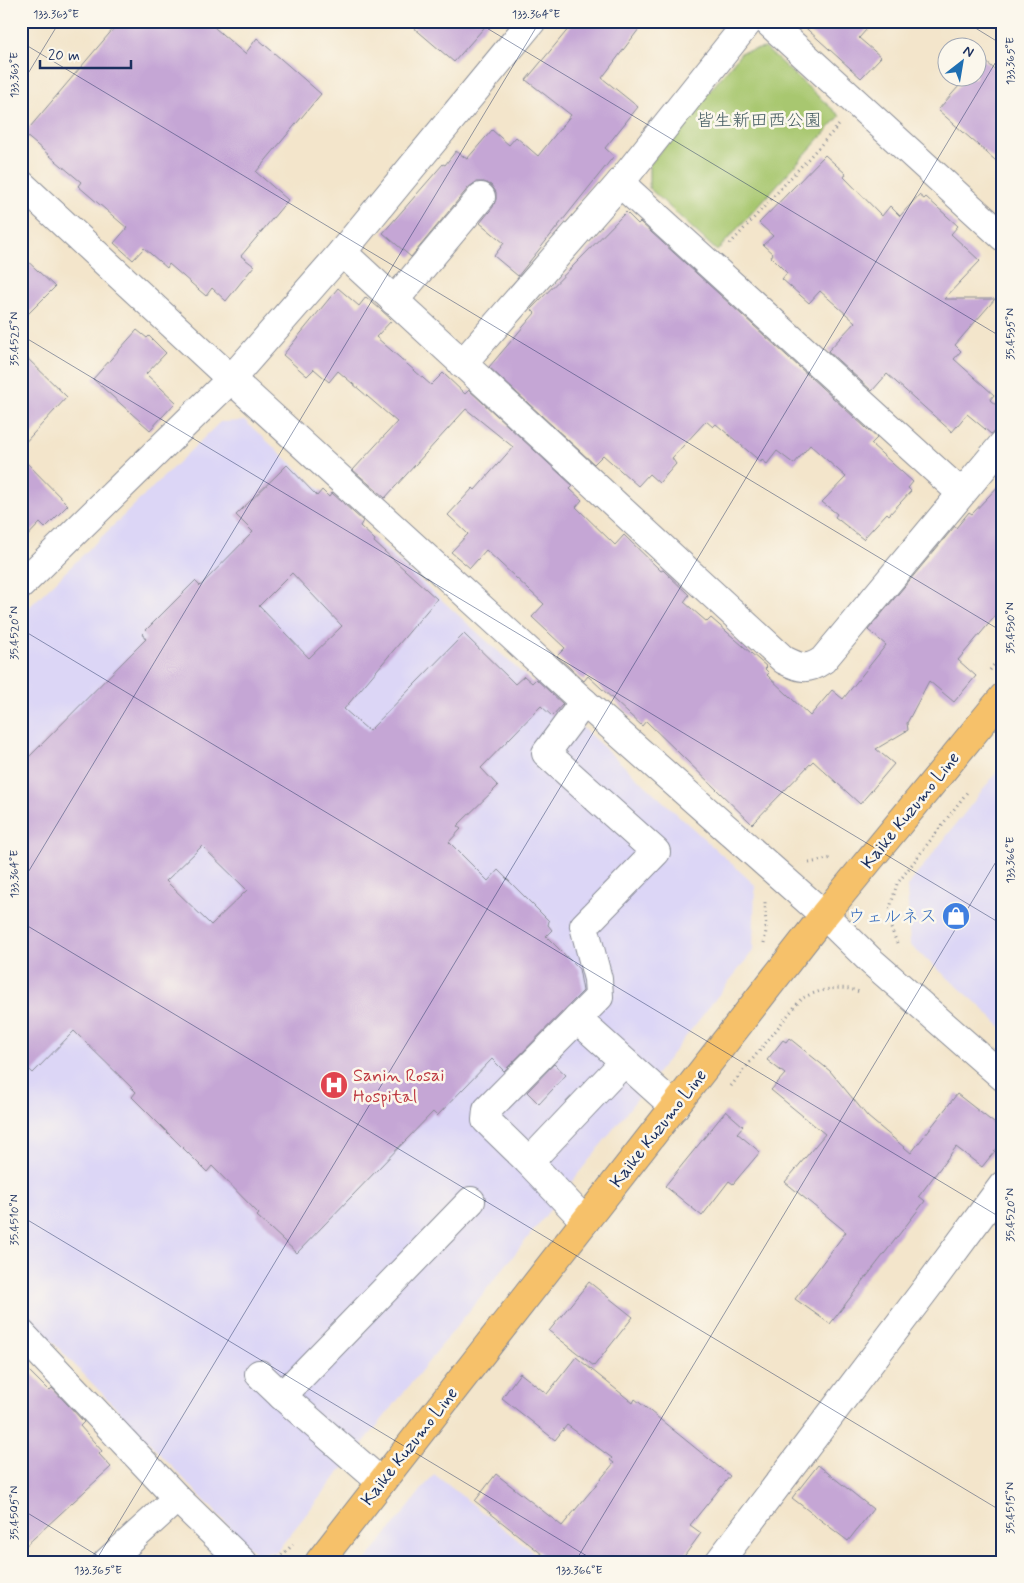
<svg xmlns="http://www.w3.org/2000/svg" width="1024" height="1583" viewBox="0 0 1024 1583" font-family="Mynerve,'Klee One',sans-serif">
<style>
.built{fill:#dcd6f6}
.green{fill:#a8c76f;stroke:#627b66}
.building{fill:#c5a6d5;fill-rule:evenodd}
.lines{fill:none;stroke-linecap:round;stroke-linejoin:round}
.minor-casing{stroke:#878a94;stroke-width:30}
.major-casing{stroke:#878a94;stroke-width:30}
.path{stroke:#878a94;stroke-width:3;stroke-dasharray:1 4;stroke-linecap:butt}
.minor{stroke:#fff;stroke-width:28}
.major{stroke:#f6c16b;stroke-width:28}
.ticks{fill:none;stroke:#1b2f5e;stroke-width:1;stroke-opacity:0.45}
.labels{text-anchor:middle;stroke-width:5;stroke-linejoin:round;paint-order:stroke}
.park-label{font-size:18px;fill:#455d63;stroke:#fbf7ec}
.street-label{font-size:18px;fill:#1b2f5e;stroke:#fbf7ec}
.shop-label{font-size:18px;fill:#366cbe;stroke:#fbf7ec;text-anchor:end}
.health-label{font-size:18px;fill:#be3a42;stroke:#fbf7ec;text-anchor:start}
.neatline{fill:none;stroke:#1b2f5e;stroke-width:2}
.ticks-label{font-size:12px;text-anchor:middle;fill:#1b2f5e}
</style>
<rect width="100%" height="100%" fill="#fbf7ec"/>
<filter id="ink" filterUnits="userSpaceOnUse"><feTurbulence type="fractalNoise" baseFrequency=".02" numOctaves="2"/><feDisplacementMap in="SourceGraphic" scale="10" xChannelSelector="R" yChannelSelector="G"/><feConvolveMatrix kernelMatrix="1 2 1 2 8 2 1 2 1" color-interpolation-filters="sRGB"/></filter>
<filter id="wash" filterUnits="userSpaceOnUse"><feTurbulence type="fractalNoise" baseFrequency=".0096" numOctaves="4" result="noise"/><feDisplacementMap in="SourceGraphic" scale="20" xChannelSelector="R" yChannelSelector="G"/><feGaussianBlur stdDeviation="1.12" result="paint"/><feColorMatrix in="noise" values="0 0 0 0 0 0 0 0 0 0 0 0 0 0 0 0 0 1.4 0 .05"/><feComposite in="paint" operator="in"/></filter>
<g filter="url(#wash)">
<rect width="100%" height="100%" fill="#f3e5cb"/>
<g class="built">
<path d="M 245,421 L 755,885 L 753,951 L 542,1220 L 276,1552 L 255,1553 L 21,1309 L 21,615 L 220,422 Z"/>
<path d="M 1003,764 L 1003,1029 L 979,1005 L 910,945 L 907,887 Z"/>
<path d="M 434,1474 L 537,1555 L 550,1540 L 575,1562 L 365,1562 Z"/>
</g>
<path class="green" d="M 765,48 L 840,116 L 717,251 L 649,188 L 649,165 L 742,52 Z"/>
<g id="blocks">
<g class="building">
<path d="M 120,21 L 207,21 L 245,54 L 257,38 L 321,94 L 256,172 L 288,200 L 241,256 L 254,266 L 226,301 L 212,288 L 206,296 L 169,264 L 167,268 L 144,248 L 133,260 L 114,243 L 127,228 L 78,186 L 81,182 L 24,134 Z"/>
<path d="M 406,21 L 490,21 L 454,62 Z"/>
<path d="M 575,21 L 645,21 L 602,78 L 638,107 L 605,148 L 614,156 L 518,276 L 494,256 L 504,243 L 480,223 L 493,207 L 496,199 L 496,192 L 491,185 L 484,182 L 476,182 L 469,187 L 411,257 L 383,233 L 443,164 L 445,165 L 456,151 L 467,159 L 492,130 L 509,145 L 516,137 L 538,156 L 571,115 L 526,80 Z"/>
<path d="M 798,21 L 874,21 L 859,38 L 881,57 L 861,78 Z"/>
<path d="M 983,59 L 1003,77 L 1003,167 L 938,110 L 966,78 L 976,78 L 976,66 Z"/>
<path d="M 825,155 L 846,174 L 844,177 L 882,216 L 890,206 L 900,216 L 919,195 L 924,199 L 926,197 L 958,226 L 951,234 L 980,261 L 944,299 L 995,299 L 955,345 L 961,351 L 954,359 L 994,395 L 990,400 L 1003,411 L 1003,429 L 997,430 L 991,434 L 967,414 L 952,432 L 887,374 L 872,391 L 828,351 L 855,322 L 820,291 L 809,303 L 782,279 L 787,273 L 771,257 L 773,254 L 763,245 L 773,236 L 759,223 Z"/>
<path d="M 626,212 L 638,224 L 640,222 L 877,438 L 871,444 L 913,482 L 908,488 L 911,491 L 889,515 L 887,513 L 863,539 L 835,517 L 837,514 L 822,502 L 846,477 L 810,445 L 794,464 L 777,451 L 767,464 L 762,460 L 761,462 L 716,424 L 713,427 L 706,421 L 672,458 L 676,464 L 659,483 L 649,474 L 638,486 L 603,455 L 594,464 L 489,367 L 535,313 L 531,309 Z"/>
<path d="M 21,255 L 55,287 L 21,321 Z"/>
<path d="M 338,288 L 359,306 L 366,297 L 380,309 L 392,320 L 376,337 L 431,385 L 443,373 L 465,394 L 469,390 L 573,486 L 570,489 L 582,500 L 576,507 L 615,545 L 624,535 L 661,571 L 663,570 L 689,595 L 684,602 L 707,622 L 711,618 L 767,667 L 765,669 L 769,673 L 767,675 L 810,716 L 832,690 L 843,699 L 886,645 L 868,630 L 955,526 L 956,528 L 969,512 L 972,514 L 1003,481 L 1003,607 L 958,660 L 976,676 L 954,702 L 929,681 L 907,723 L 908,730 L 876,749 L 894,764 L 860,804 L 813,761 L 752,824 L 646,721 L 642,726 L 588,676 L 584,681 L 557,656 L 565,648 L 532,617 L 544,604 L 486,550 L 470,568 L 451,552 L 468,534 L 448,515 L 473,488 L 475,490 L 513,447 L 466,409 L 385,498 L 353,470 L 397,422 L 338,371 L 329,382 L 314,369 L 307,376 L 283,355 Z"/>
<path d="M 137,330 L 147,338 L 149,336 L 166,353 L 146,374 L 176,402 L 150,430 L 93,379 Z"/>
<path d="M 21,352 L 67,397 L 21,447 Z"/>
<path d="M 21,457 L 68,505 L 45,528 L 40,523 L 21,543 Z"/>
<path d="M 287,465 L 317,496 L 322,490 L 329,497 L 332,493 L 363,521 L 360,526 L 375,540 L 374,542 L 437,599 L 344,709 L 369,731 L 464,634 L 515,684 L 524,676 L 532,683 L 536,679 L 563,704 L 552,716 L 541,706 L 481,768 L 498,786 L 457,826 L 461,829 L 449,842 L 488,881 L 498,870 L 549,921 L 548,925 L 552,930 L 546,936 L 579,969 L 583,991 L 504,1071 L 492,1059 L 437,1116 L 433,1112 L 297,1253 L 257,1216 L 259,1214 L 212,1166 L 207,1172 L 132,1097 L 136,1092 L 74,1031 L 33,1073 L 21,1062 L 21,765 L 146,639 L 142,634 L 195,581 L 200,586 L 253,532 L 236,515 ZM 292,573 L 342,626 L 309,658 L 259,606 ZM 202,846 L 247,890 L 211,925 L 166,881 Z"/>
<path d="M 789,1038 L 830,1071 L 868,1117 L 911,1153 L 957,1094 L 1003,1130 L 1003,1141 L 982,1167 L 956,1147 L 919,1196 L 925,1201 L 830,1324 L 795,1299 L 846,1232 L 785,1182 L 825,1134 L 771,1090 L 785,1074 L 767,1060 L 783,1040 L 786,1042 Z"/>
<path d="M 554,1064 L 566,1075 L 539,1104 L 527,1092 Z"/>
<path d="M 726,1111 L 743,1126 L 737,1133 L 760,1152 L 733,1184 L 729,1181 L 702,1216 L 665,1186 Z"/>
<path d="M 589,1282 L 633,1317 L 594,1366 L 549,1331 Z"/>
<path d="M 576,1357 L 633,1403 L 635,1399 L 730,1476 L 690,1525 L 701,1533 L 680,1562 L 552,1562 L 475,1501 L 496,1474 L 562,1526 L 614,1463 L 610,1460 L 612,1458 L 567,1425 L 555,1440 L 502,1398 L 520,1373 L 547,1394 Z"/>
<path d="M 21,1363 L 49,1391 L 52,1388 L 84,1422 L 80,1426 L 102,1451 L 99,1454 L 111,1467 L 21,1550 Z"/>
<path d="M 818,1465 L 873,1509 L 848,1541 L 792,1498 Z"/>
</g>
</g>
</g>
<g filter="url(#ink)">
<use href="#blocks" fill-opacity="0" stroke="#878a94" stroke-width="1"/>
<g class="lines">
<defs>
<g id="minor">
<path d="M 767,21 L 1003,237"/>
<path d="M 620,183 L 961,493"/>
<path d="M 21,184 L 231,379 L 584,702 L 824,915 L 872,962 L 1003,1077"/>
<path d="M 342,252 L 784,660 C 800,668 807,671 823,660 L 1003,444"/>
<path d="M 394,301 L 481,197"/>
<path d="M 462,364 L 620,183 L 749,21"/>
<path d="M 21,585 L 231,379 L 342,252 L 532,21"/>
<path d="M 577,1019 L 675,1107"/>
<path d="M 529,1162 L 486,1120 L 487,1110 L 599,997 L 598,979 L 584,926 L 656,852 L 546,753 L 584,702"/>
<path d="M 585,1221 L 529,1162 L 624,1062"/>
<path d="M 21,1333 L 177,1498 L 243,1562"/>
<path d="M 259,1374 L 282,1396 L 381,1482"/>
<path d="M 282,1396 L 471,1201"/>
<path d="M 107,1562 L 177,1498"/>
<path d="M 719,1562 L 932,1281 L 1003,1185"/>
</g>
<path id="major" d="M 319,1562 L 824,915 L 1003,697"/>
</defs>
<use href="#minor" class="minor-casing"/>
<use href="#major" class="major-casing"/>
<g class="path">
<path d="M 730,244 L 839,125"/>
<path d="M 990,670 L 1003,653"/>
<path d="M 809,863 L 832,858"/>
<path d="M 764,943 L 766,931 L 765,902"/>
<path d="M 897,943 L 891,928 L 890,908 L 897,884 L 968,791"/>
<path d="M 731,1086 L 801,999 C 817,990 842,984 859,992"/>
<path d="M 272,1558 C 280,1558 288,1550 293,1544"/>
</g>
<use href="#minor" class="minor"/>
<use href="#major" class="major"/>
</g>
</g>
<path class="ticks" d="M 475,21 L 1003,338M 964,21 L 1003,45M 21,42 L 1003,632M 21,85 L 60,21M 21,335 L 1003,925M 21,629 L 1003,1219M 21,884 L 540,21M 21,922 L 1003,1512M 21,1216 L 597,1562M 21,1509 L 108,1562M 95,1562 L 1003,50M 575,1562 L 1003,850"/>
<defs>
<symbol id="shop-disc" viewBox="-11 -11 22 22"><circle r="9.5" fill="#3f7fe0" stroke="#fbf7ec"/><path d="M-5-2.5h2.3a2.7 3.5 0 0 1 5.4 0H5L5.5 6h-11ZM-1.5-2.5h3a1.5 2.3 0 0 0-3 0Z" fill="#fff"/></symbol>
<symbol id="hospital-disc" viewBox="-11 -11 22 22"><circle r="9.5" fill="#e0444e" stroke="#fbf7ec"/><path d="M-5-5h3v3.5h4V-5h3V5h-3V1.5h-4V5h-3Z" fill="#fff"/></symbol>
</defs>
<g fill-rule="evenodd">
<use href="#shop-disc" x="940" y="900" width="32" height="32"/>
<use href="#hospital-disc" x="318" y="1069" width="32" height="32"/>
</g>
<g class="labels">
<g class="park-label">
<text x="759" y="126">皆生新田西公園</text>
</g>
<g class="street-label">
<text transform="translate(910 810) rotate(-51)" y="6">Kaike Kuzumo Line</text>
<text transform="translate(658 1128) rotate(-52)" y="6">Kaike Kuzumo Line</text>
<text transform="translate(409 1446) rotate(-52)" y="6">Kaike Kuzumo Line</text>
</g>
<g class="shop-label">
<text x="937" y="922">ウェルネス</text>
</g>
<g class="health-label">
<text x="353" y="1081">Sanin Rosai<tspan x="353" dy="21">Hospital</tspan></text>
</g>
</g>
<rect width="1024" height="1583" fill="none" stroke="#fbf7ec" stroke-width="55"/>
<g transform="translate(962 62) rotate(31)"><circle r="24" fill="#fbf7ec" stroke="#a1a7b3"/>
<path d="M0-4L9 19L0 12L-9 19Z" fill="#1f6fb2"/>
<text y="-8" font-size="14" font-weight="bold" text-anchor="middle" fill="#1b2f5e">N</text>
</g>
<path d="M40 60v8h91v-8" fill="none" stroke="#1b2f5e" stroke-width="2.5"/>
<text x="48" y="60" font-size="15" fill="#1b2f5e" stroke="#fbf7ec" stroke-width="4" paint-order="stroke">20 m</text>
<rect x="28" y="28" width="968" height="1528" class="neatline"/>
<g class="ticks-label">
<text x="56" y="18">133.363°E</text>
<text x="536" y="18">133.364°E</text>
<text transform="translate(1010 61) rotate(-90)" y="4">133.365°E</text>
<text transform="translate(14 75) rotate(-90)" y="4">133.363°E</text>
<text transform="translate(1010 334) rotate(-90)" y="4">35.4535°N</text>
<text transform="translate(14 339) rotate(-90)" y="4">35.4525°N</text>
<text transform="translate(1010 628) rotate(-90)" y="4">35.4530°N</text>
<text transform="translate(14 633) rotate(-90)" y="4">35.4520°N</text>
<text transform="translate(1010 860) rotate(-90)" y="4">133.366°E</text>
<text transform="translate(14 874) rotate(-90)" y="4">133.364°E</text>
<text transform="translate(1010 1215) rotate(-90)" y="4">35.4520°N</text>
<text transform="translate(14 1220) rotate(-90)" y="4">35.4510°N</text>
<text transform="translate(1010 1508) rotate(-90)" y="4">35.4515°N</text>
<text transform="translate(14 1513) rotate(-90)" y="4">35.4505°N</text>
<text x="98" y="1574">133.365°E</text>
<text x="579" y="1574">133.366°E</text>
</g>
</svg>
